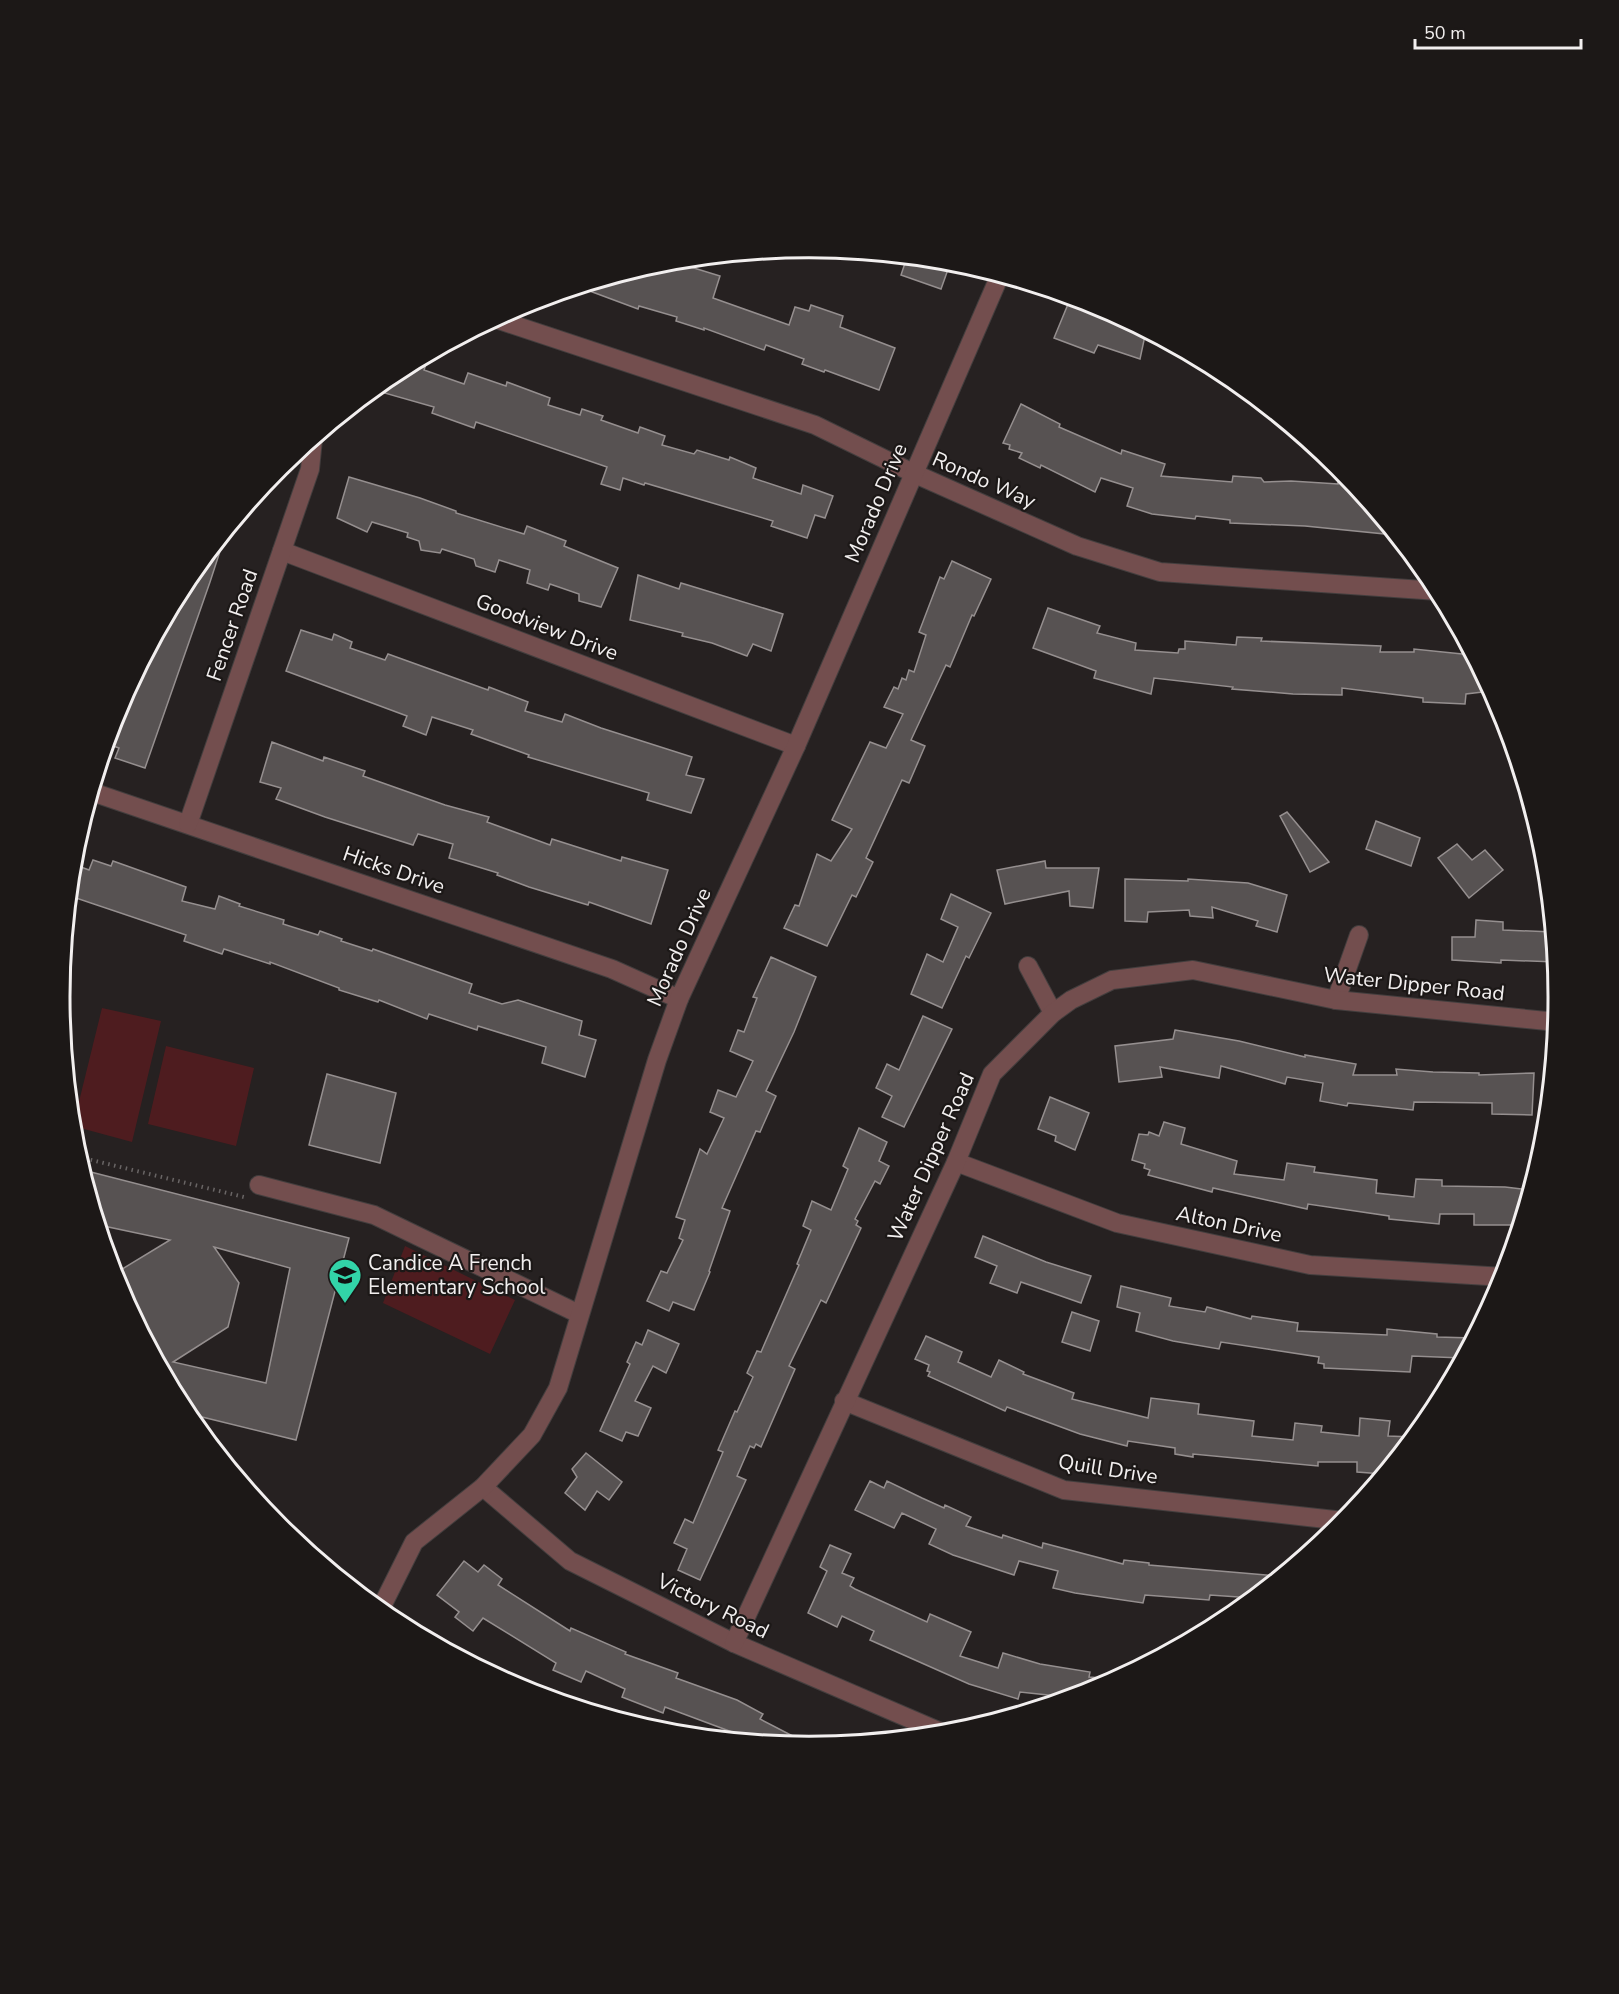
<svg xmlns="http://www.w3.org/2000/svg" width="1619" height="1994" viewBox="0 0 1619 1994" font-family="'Nunito Sans',sans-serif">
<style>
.green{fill:#4e1c1f}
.building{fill:#575252;stroke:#958f8f;stroke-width:1.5;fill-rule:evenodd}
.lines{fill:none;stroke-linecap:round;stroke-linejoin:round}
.minor-casing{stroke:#433e3e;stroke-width:20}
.path{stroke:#696565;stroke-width:4;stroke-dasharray:1.5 4.5;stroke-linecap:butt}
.minor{stroke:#734e4e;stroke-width:18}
.labels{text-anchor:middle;stroke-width:4.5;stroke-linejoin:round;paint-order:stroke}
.street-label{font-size:21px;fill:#f2efef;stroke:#1c1817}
.poi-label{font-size:21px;fill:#f2efef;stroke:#1c1817;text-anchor:start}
.rim{fill:none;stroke:#f2efef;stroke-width:3}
</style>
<rect width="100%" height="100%" fill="#262121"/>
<g class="green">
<path d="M 102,1008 L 161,1021 L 132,1142 L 73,1126 Z"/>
<path d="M 166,1046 L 254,1068 L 236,1146 L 148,1124 Z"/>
<path d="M 405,1246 L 515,1300 L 490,1354 L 383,1303 Z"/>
</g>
<g class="building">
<path d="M 907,257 L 951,261 L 941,289 L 901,275 Z"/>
<path d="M 671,261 L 720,276 L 713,298 L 789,325 L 795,307 L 809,311 L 811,305 L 843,316 L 840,327 L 895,348 L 879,390 L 825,370 L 824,372 L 802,364 L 804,359 L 766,345 L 764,350 L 704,328 L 704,330 L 676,321 L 677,317 L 639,306 L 638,309 L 579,287 Z"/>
<path d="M 1071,297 L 1097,305 L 1146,331 L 1140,359 L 1098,345 L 1094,353 L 1054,338 Z"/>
<path d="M 429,355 L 424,370 L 464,384 L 468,373 L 506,386 L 507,382 L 550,398 L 548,405 L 580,415 L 582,409 L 603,416 L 601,420 L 638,433 L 640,427 L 665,436 L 662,445 L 694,454 L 697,450 L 729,460 L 730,457 L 756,468 L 753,478 L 801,494 L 803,485 L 833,496 L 825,518 L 815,515 L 807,538 L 771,526 L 773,521 L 645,483 L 644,485 L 623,478 L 620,490 L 601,484 L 607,467 L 476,422 L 474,428 L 432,413 L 434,407 L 374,390 L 393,374 Z"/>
<path d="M 1021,404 L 1060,424 L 1059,427 L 1121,454 L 1122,450 L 1165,464 L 1161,476 L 1232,482 L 1233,476 L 1261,478 L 1264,482 L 1291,481 L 1338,484 L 1338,481 L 1351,482 L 1395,535 L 1305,526 L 1230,523 L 1230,520 L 1196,516 L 1195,519 L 1152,514 L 1127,506 L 1133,488 L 1101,478 L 1095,492 L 1041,465 L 1040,468 L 1019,458 L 1022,453 L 1009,449 L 1010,445 L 1003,443 Z"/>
<path d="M 349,477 L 420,498 L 456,511 L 456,513 L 524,534 L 527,526 L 566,541 L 564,546 L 618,568 L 601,607 L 579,601 L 579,594 L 550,584 L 548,590 L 527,583 L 530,570 L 499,560 L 495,572 L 476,566 L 474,559 L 442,549 L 440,553 L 421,550 L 419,541 L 407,537 L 408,533 L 372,522 L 367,532 L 337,518 Z"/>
<path d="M 223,535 L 225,536 L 210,582 L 145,768 L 115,758 L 119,748 L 107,744 L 118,709 L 120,704 L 127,706 L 141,666 L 187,580 Z"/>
<path d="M 952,561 L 991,579 L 974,616 L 972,615 L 950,667 L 946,665 L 911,740 L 925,746 L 909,783 L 902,780 L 866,858 L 873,862 L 856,897 L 852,895 L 827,946 L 784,928 L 795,905 L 799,906 L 817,854 L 831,861 L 852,829 L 832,820 L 870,742 L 886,748 L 903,714 L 884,707 L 894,687 L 898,689 L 902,678 L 906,680 L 909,670 L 914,672 L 926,635 L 919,632 L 940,577 L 944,579 Z"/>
<path d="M 638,575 L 679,589 L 681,583 L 783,614 L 771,651 L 753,644 L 747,656 L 712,643 L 682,636 L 683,633 L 630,620 Z"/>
<path d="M 1048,608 L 1100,626 L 1097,633 L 1136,643 L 1135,650 L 1178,653 L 1179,649 L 1185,649 L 1185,641 L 1236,645 L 1237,637 L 1262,638 L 1261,641 L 1381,646 L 1380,652 L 1414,652 L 1414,649 L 1472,655 L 1492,691 L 1466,694 L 1465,704 L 1423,702 L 1423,698 L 1342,688 L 1342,695 L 1293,694 L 1232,689 L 1233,687 L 1154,678 L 1151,694 L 1094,678 L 1096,671 L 1033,648 Z"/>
<path d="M 301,630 L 332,640 L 334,634 L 352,642 L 350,648 L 385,660 L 388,654 L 488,690 L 489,687 L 528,702 L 525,711 L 562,722 L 565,714 L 601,728 L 692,757 L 686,775 L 704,779 L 691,813 L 647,800 L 649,793 L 528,757 L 529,755 L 471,734 L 473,730 L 432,717 L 426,735 L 403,726 L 407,716 L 286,671 Z"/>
<path d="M 272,742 L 323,761 L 324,757 L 365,771 L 363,776 L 445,805 L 489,817 L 487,822 L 550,845 L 552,839 L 621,861 L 622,857 L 668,870 L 651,924 L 589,902 L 588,905 L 529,887 L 497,875 L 498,873 L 449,858 L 453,844 L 418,834 L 413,845 L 325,817 L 276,799 L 281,788 L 260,782 Z"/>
<path d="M 1287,812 L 1329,862 L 1310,872 L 1280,816 Z"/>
<path d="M 1376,821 L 1420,838 L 1411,866 L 1366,849 Z"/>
<path d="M 1457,844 L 1472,860 L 1485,850 L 1503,870 L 1469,898 L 1438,858 Z"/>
<path d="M 93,860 L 111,866 L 113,861 L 186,887 L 182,901 L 215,909 L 219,896 L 240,904 L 239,906 L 284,920 L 283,924 L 318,935 L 320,931 L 342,939 L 341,941 L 372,951 L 373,949 L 472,984 L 469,993 L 502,1004 L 518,1000 L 582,1021 L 579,1035 L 596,1040 L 585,1077 L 542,1063 L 546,1047 L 478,1026 L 477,1030 L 429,1014 L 427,1019 L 379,1000 L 378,1002 L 339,990 L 339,988 L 270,962 L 270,964 L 224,949 L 222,954 L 184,941 L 186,935 L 70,896 L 73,864 L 89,870 Z"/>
<path d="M 1045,861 L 1046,868 L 1099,868 L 1093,908 L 1070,906 L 1069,891 L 1005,904 L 997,870 Z"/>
<path d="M 1125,879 L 1188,881 L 1188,879 L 1248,883 L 1287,895 L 1277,932 L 1256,926 L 1258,921 L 1212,907 L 1213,918 L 1190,916 L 1189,910 L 1148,912 L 1147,922 L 1125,921 Z"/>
<path d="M 951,894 L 991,913 L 969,958 L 966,956 L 942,1008 L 911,994 L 927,954 L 943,962 L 958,927 L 941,919 Z"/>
<path d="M 1476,920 L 1503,922 L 1503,930 L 1553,932 L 1556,962 L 1501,960 L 1501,963 L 1452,960 L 1452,937 L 1475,937 Z"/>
<path d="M 771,957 L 816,977 L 794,1032 L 766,1091 L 776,1096 L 760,1132 L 756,1131 L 722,1208 L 730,1211 L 709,1271 L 710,1272 L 694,1310 L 673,1302 L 669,1311 L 647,1301 L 661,1271 L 667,1273 L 683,1240 L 679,1238 L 685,1220 L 676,1217 L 700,1149 L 707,1154 L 724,1118 L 710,1112 L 718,1090 L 736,1097 L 753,1061 L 730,1051 L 738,1030 L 744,1032 L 757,998 L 753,997 Z"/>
<path d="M 923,1016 L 952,1029 L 904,1127 L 882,1117 L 892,1096 L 876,1088 L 887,1064 L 899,1070 Z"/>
<path d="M 1175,1030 L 1239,1041 L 1305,1057 L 1305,1055 L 1356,1064 L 1353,1075 L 1397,1075 L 1396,1069 L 1433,1072 L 1479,1073 L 1479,1075 L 1534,1073 L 1532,1115 L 1492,1114 L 1492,1103 L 1414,1102 L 1413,1110 L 1348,1103 L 1347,1106 L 1320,1101 L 1323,1083 L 1287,1077 L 1285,1084 L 1221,1066 L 1219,1078 L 1160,1067 L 1162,1077 L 1119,1082 L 1115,1046 L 1173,1039 Z"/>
<path d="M 327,1074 L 396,1093 L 380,1163 L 309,1145 Z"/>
<path d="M 1050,1097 L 1089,1113 L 1075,1150 L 1055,1141 L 1056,1136 L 1038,1129 Z"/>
<path d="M 1164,1122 L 1185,1128 L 1181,1144 L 1237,1161 L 1234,1174 L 1284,1180 L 1287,1163 L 1315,1167 L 1314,1172 L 1377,1180 L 1376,1193 L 1414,1197 L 1416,1179 L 1442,1180 L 1442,1186 L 1505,1187 L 1530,1190 L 1520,1225 L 1474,1225 L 1474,1214 L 1440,1214 L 1439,1224 L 1389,1219 L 1389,1216 L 1308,1204 L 1307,1209 L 1213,1188 L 1212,1192 L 1148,1175 L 1150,1170 L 1144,1168 L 1145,1164 L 1132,1160 L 1139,1134 L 1148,1135 L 1149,1132 L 1159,1136 Z"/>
<path d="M 859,1128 L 887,1142 L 879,1161 L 889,1166 L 880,1184 L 875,1181 L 855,1219 L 858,1221 L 856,1225 L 861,1228 L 826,1303 L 821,1300 L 789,1366 L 795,1369 L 761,1447 L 756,1444 L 754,1448 L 750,1446 L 737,1476 L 746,1480 L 700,1580 L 678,1570 L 687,1549 L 674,1543 L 685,1519 L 693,1523 L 723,1452 L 718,1450 L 735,1411 L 737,1412 L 753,1377 L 747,1373 L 757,1351 L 761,1352 L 799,1265 L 797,1264 L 811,1230 L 803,1226 L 812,1201 L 831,1210 L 848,1169 L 843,1166 Z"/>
<path d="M 83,1170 L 349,1238 L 296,1440 L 186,1413 L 117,1284 L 114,1274 L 170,1240 L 99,1225 ZM 214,1247 L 290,1268 L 266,1383 L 173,1362 L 228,1327 L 239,1283 Z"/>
<path d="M 983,1236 L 1046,1262 L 1091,1276 L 1081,1303 L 1021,1282 L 1017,1293 L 990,1283 L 997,1266 L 975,1257 Z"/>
<path d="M 1121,1286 L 1171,1298 L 1169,1306 L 1205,1312 L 1207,1307 L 1251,1319 L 1252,1316 L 1298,1323 L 1297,1331 L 1387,1335 L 1387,1329 L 1437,1334 L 1437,1337 L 1473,1338 L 1462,1358 L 1412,1356 L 1410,1372 L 1324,1368 L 1324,1364 L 1318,1363 L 1319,1357 L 1221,1342 L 1219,1349 L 1173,1341 L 1136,1331 L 1140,1313 L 1117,1307 Z"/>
<path d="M 1072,1312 L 1099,1321 L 1090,1351 L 1062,1342 Z"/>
<path d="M 648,1330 L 679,1344 L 666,1373 L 653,1366 L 635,1401 L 651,1408 L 638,1436 L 626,1432 L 622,1441 L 600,1431 L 630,1364 L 627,1362 L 636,1342 L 642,1345 Z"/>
<path d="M 926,1336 L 962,1352 L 958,1362 L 991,1377 L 999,1360 L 1024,1372 L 1023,1374 L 1074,1393 L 1072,1399 L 1148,1418 L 1151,1398 L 1199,1404 L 1198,1414 L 1254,1421 L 1252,1436 L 1293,1440 L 1295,1423 L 1322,1426 L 1321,1432 L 1359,1436 L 1360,1418 L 1390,1421 L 1388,1436 L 1413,1437 L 1383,1474 L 1357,1472 L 1357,1462 L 1318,1462 L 1318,1466 L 1193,1454 L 1193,1457 L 1175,1454 L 1175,1448 L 1128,1441 L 1127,1446 L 1080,1434 L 1007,1407 L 1005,1411 L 928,1376 L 930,1372 L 927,1371 L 929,1365 L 915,1359 Z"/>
<path d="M 586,1453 L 622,1482 L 609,1500 L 597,1491 L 585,1510 L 565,1493 L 577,1477 L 572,1469 Z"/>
<path d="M 870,1481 L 884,1488 L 887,1481 L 922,1498 L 944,1508 L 945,1505 L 971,1517 L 966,1526 L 1002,1538 L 1003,1535 L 1042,1548 L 1043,1543 L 1123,1564 L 1124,1560 L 1149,1563 L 1149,1565 L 1279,1576 L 1253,1598 L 1210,1595 L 1209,1600 L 1145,1595 L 1143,1603 L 1075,1593 L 1053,1588 L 1058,1571 L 1019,1561 L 1014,1575 L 953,1555 L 929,1544 L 936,1529 L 902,1513 L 894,1528 L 855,1510 Z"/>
<path d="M 830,1545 L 851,1554 L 842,1573 L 854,1578 L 850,1586 L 855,1589 L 927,1622 L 930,1614 L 971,1632 L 960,1656 L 998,1668 L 1003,1653 L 1040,1664 L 1090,1672 L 1089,1677 L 1116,1679 L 1096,1690 L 1057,1702 L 1057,1696 L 1020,1692 L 1018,1699 L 969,1684 L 870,1640 L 874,1631 L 842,1616 L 837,1627 L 808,1613 L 827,1571 L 820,1567 Z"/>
<path d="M 464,1561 L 478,1572 L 484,1565 L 502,1579 L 498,1585 L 570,1631 L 571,1628 L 626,1652 L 625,1654 L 678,1673 L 676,1678 L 737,1700 L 763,1714 L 760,1719 L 812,1746 L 747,1740 L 748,1738 L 665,1707 L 663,1713 L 622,1697 L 625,1689 L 586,1671 L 581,1682 L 553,1670 L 556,1663 L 483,1618 L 473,1631 L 455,1617 L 459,1612 L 437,1595 Z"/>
</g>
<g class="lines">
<defs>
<g id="minor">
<path d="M 496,319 L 815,425 L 913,473 L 1077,546 L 1160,572 L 1438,591"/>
<path d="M 282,551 L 796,746"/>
<path d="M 92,792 L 612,969 L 679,999"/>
<path d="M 188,824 L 310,469 L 313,439"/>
<path d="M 1028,966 L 1053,1013"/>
<path d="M 1336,1000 L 1359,935"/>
<path d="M 956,1162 L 1117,1223 L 1310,1265 L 1504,1277"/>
<path d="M 259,1185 L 374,1215 L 579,1314"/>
<path d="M 844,1401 L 1064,1490 L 1344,1521"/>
<path d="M 483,1487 L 570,1561 L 734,1643 L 943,1733"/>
<path d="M 380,1610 L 414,1542 L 483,1487 L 532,1435 L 558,1388 L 657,1060 L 679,999 L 796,746 L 1000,275"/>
<path d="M 734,1643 L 956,1162 L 992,1074 L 1053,1013 L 1071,1000 L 1112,980 L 1193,970 L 1336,1000 L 1557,1022"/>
</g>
</defs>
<use href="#minor" class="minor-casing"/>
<path class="path" d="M 79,1157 L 244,1197"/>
<use href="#minor" class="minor"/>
</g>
<defs>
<symbol id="school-pin" viewBox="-11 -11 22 30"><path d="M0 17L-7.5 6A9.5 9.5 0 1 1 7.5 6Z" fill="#32d4a8" stroke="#1c1817"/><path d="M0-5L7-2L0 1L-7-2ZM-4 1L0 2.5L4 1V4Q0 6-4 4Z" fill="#111"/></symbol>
</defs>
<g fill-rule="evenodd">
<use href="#school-pin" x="326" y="1256" width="38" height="52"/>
</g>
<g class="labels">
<g class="street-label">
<text transform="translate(984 480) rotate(24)" y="7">Rondo Way</text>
<text transform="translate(876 503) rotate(-67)" y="7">Morado Drive</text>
<text transform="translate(232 625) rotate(-71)" y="7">Fencer Road</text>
<text transform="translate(547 627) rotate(21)" y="7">Goodview Drive</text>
<text transform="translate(394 870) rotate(19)" y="7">Hicks Drive</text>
<text transform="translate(679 947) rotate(-66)" y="7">Morado Drive</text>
<text transform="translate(1414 984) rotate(6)" y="7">Water Dipper Road</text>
<text transform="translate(931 1157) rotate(-66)" y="7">Water Dipper Road</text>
<text transform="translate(1229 1224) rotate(12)" y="7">Alton Drive</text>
<text transform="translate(1108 1469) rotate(9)" y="7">Quill Drive</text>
<text transform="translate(713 1606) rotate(26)" y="7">Victory Road</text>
</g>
<g class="poi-label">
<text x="368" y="1270">Candice A French<tspan x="368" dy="24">Elementary School</tspan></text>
</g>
</g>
<path d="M0 0H1619V1994H0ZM70 997a739 739 0 1 1 1478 0a739 739 0 1 1-1478 0Z" fill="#1c1817" fill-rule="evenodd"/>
<path class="rim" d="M70 997a739 739 0 1 1 1478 0a739 739 0 1 1-1478 0Z"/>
<path d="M1415 39v9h166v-9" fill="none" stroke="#f2efef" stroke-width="3"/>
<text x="1424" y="39" font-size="18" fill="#f2efef" stroke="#1c1817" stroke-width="4.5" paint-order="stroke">50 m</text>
</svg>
